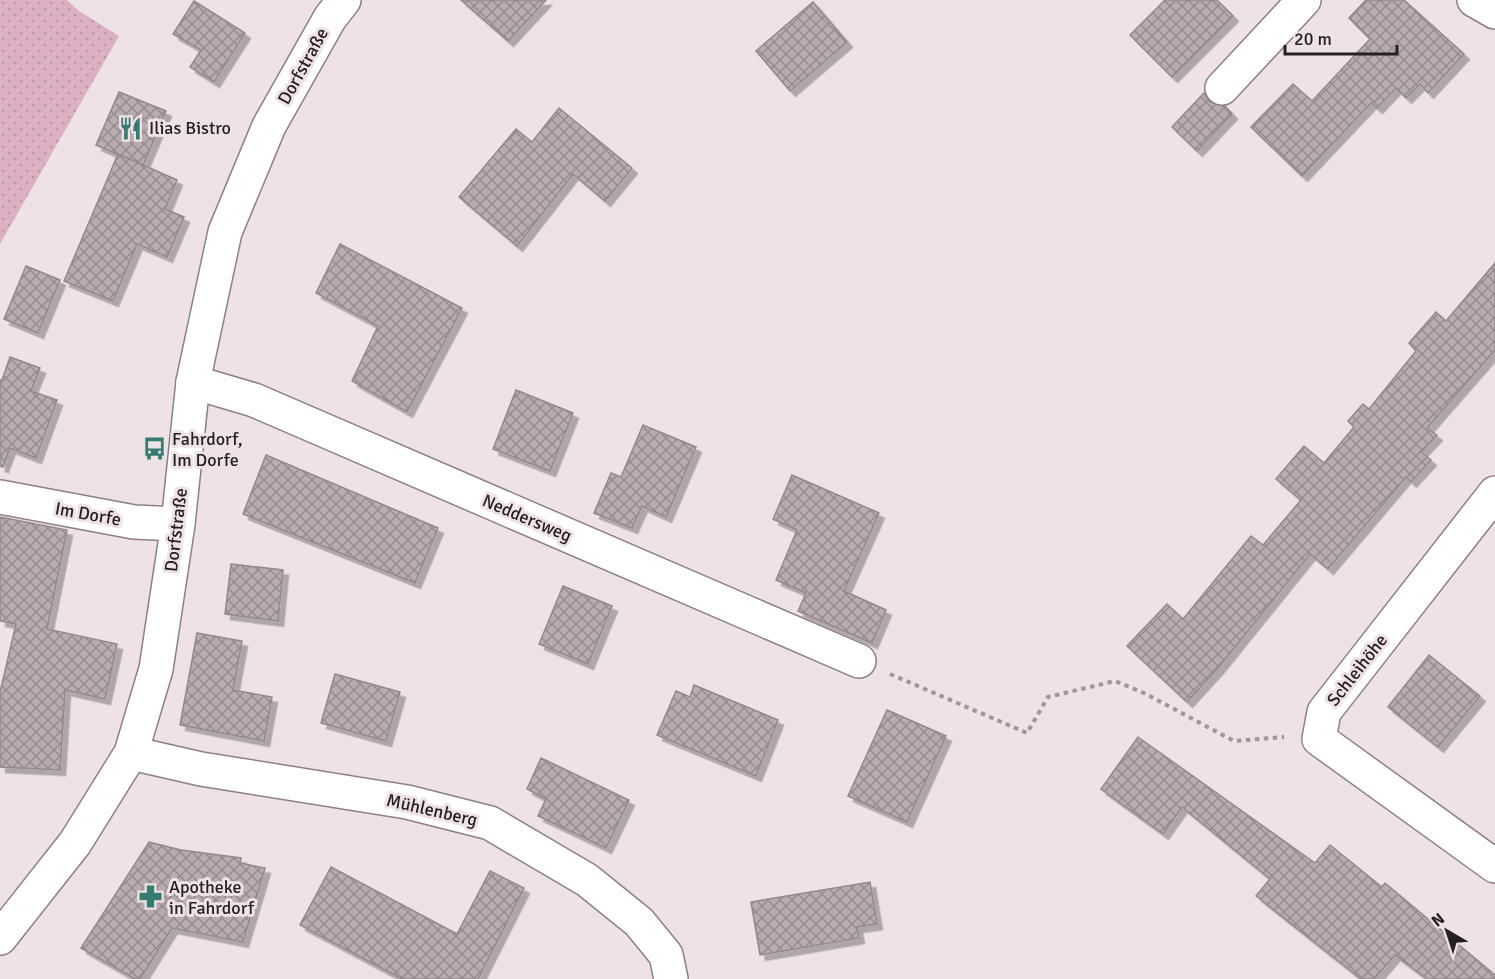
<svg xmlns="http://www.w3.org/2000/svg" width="1495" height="979" viewBox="0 0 1495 979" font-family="Signika,sans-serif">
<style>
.park{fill:url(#park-dots)}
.building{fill:url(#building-cross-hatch);stroke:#94888c;stroke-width:1.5;filter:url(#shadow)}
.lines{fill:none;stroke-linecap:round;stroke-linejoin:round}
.minor-casing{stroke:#8c8085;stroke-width:36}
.path{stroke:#a0969a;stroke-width:4;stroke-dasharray:4.5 4.5;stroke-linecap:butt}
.minor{stroke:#fff;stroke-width:33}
.labels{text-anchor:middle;stroke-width:6;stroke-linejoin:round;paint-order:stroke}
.street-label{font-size:18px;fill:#252022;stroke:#efe2e7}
.poi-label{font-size:18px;fill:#252022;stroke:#efe2e7;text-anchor:start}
</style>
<defs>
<pattern id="park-dots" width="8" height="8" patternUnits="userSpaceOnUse" patternTransform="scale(1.5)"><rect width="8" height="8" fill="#ddafc2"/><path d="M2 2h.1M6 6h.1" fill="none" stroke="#be96a6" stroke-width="1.8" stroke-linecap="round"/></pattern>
<pattern id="building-cross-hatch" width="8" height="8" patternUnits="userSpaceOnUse" patternTransform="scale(1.5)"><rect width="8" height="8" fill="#b9acb1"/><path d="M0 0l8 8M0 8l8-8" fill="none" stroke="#968c90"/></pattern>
<filter id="shadow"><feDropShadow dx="5.5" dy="5.5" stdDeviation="0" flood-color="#0004"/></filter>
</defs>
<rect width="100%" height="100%" fill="#efe2e7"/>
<path class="park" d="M 0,0 L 67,0 L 79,11 L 119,36 L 0,244 Z"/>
<g class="building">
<path d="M 461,0 L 546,0 L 508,41 Z"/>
<path d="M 1165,0 L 1217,0 L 1233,16 L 1172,77 L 1130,35 Z"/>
<path d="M 1366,0 L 1404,0 L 1464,54 L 1428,93 L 1420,84 L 1406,98 L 1396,88 L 1377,108 L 1371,103 L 1302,176 L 1251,127 L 1293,84 L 1312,101 L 1370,39 L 1349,18 Z"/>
<path d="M 194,1 L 245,33 L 214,82 L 190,67 L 201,50 L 173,34 Z"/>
<path d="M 813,2 L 847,42 L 790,91 L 756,51 Z"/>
<path d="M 119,92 L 166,111 L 143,165 L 96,145 Z"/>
<path d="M 1204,93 L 1210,102 L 1225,106 L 1232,114 L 1197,151 L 1172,127 Z"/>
<path d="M 559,108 L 632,168 L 605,201 L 573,174 L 517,246 L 459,197 L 516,129 L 532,142 Z"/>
<path d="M 118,154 L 177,180 L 165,209 L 184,217 L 167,257 L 137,244 L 113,301 L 64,281 Z"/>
<path d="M 340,244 L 462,308 L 407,412 L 352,381 L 378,326 L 316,293 Z"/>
<path d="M 1495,263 L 1495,350 L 1427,428 L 1437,435 L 1421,452 L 1431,460 L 1411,482 L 1406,477 L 1328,569 L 1310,554 L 1218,668 L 1187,702 L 1127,646 L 1167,604 L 1183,619 L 1251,536 L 1263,545 L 1301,500 L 1276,479 L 1304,446 L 1324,463 L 1354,427 L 1348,421 L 1363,404 L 1369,409 L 1416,351 L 1409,343 L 1436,312 L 1446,321 Z"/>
<path d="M 26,266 L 60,280 L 38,333 L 4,319 Z"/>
<path d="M 10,357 L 40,368 L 31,391 L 57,400 L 36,458 L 10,448 L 3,467 L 0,466 L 0,380 L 2,380 Z"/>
<path d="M 516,390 L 573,413 L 550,471 L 493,449 Z"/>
<path d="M 643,425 L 696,447 L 666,517 L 642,506 L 632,528 L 594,513 L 611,473 L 621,477 Z"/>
<path d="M 266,455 L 438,528 L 415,583 L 243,514 Z"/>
<path d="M 792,475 L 879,513 L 844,591 L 886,610 L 872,643 L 798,611 L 806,593 L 776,580 L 797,530 L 773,519 Z"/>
<path d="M 0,517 L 67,530 L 47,629 L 117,644 L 105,699 L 65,690 L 60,770 L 0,767 L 0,692 L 16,624 L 0,621 Z"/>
<path d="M 231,564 L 283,570 L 278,621 L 225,614 Z"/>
<path d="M 563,586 L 612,606 L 588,664 L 539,644 Z"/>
<path d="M 197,633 L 242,641 L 233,690 L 272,697 L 264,741 L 180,725 Z"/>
<path d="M 1429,655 L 1480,696 L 1438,747 L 1388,707 Z"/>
<path d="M 335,674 L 400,692 L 386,741 L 321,723 Z"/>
<path d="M 694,685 L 778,720 L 756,776 L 657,735 L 676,691 L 690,697 Z"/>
<path d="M 887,710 L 946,736 L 907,822 L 848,796 Z"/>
<path d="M 1138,737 L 1315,863 L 1330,845 L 1382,887 L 1385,883 L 1495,975 L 1495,979 L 1427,979 L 1395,955 L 1374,979 L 1361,979 L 1256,896 L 1270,879 L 1182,807 L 1163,834 L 1101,789 Z"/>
<path d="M 541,758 L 629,800 L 606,848 L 538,816 L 546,799 L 527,789 Z"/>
<path d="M 149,842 L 181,850 L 241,858 L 240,863 L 265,868 L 243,942 L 172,928 L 140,979 L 135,979 L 81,948 Z"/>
<path d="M 331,867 L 457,934 L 490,871 L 524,888 L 478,979 L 402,979 L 300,925 Z"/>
<path d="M 870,882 L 877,924 L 857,927 L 859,938 L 760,955 L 751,902 Z"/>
</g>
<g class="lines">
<defs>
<g id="minor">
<path d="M 1474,0 L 1495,12"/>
<path d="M 1222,88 L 1304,0"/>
<path d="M 193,382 L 254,400 L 859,661"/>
<path d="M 1495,493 L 1324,712 L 1319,739 L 1495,866"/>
<path d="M 0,497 L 134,522 L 178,524"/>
<path d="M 131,753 L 201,769 L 407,802 L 490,823 L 587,880 L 639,922 L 666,955 L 671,979"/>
<path d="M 0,938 L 75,843 L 131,753 L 156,669 L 178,524 L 193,382 L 225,232 L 269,126 L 330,18 L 344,0"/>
</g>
</defs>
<use href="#minor" class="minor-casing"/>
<path class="path" d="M 890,674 L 1027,733 L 1048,697 L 1115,681 L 1144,693 L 1234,741 L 1284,737"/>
<use href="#minor" class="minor"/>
</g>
<defs>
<symbol id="restaurant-bare" viewBox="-9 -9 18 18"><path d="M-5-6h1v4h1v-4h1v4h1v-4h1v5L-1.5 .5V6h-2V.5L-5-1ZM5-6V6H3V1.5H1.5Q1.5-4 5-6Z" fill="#367b71" stroke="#efe2e7" stroke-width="2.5" paint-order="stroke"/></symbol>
<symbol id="bus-bare" viewBox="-9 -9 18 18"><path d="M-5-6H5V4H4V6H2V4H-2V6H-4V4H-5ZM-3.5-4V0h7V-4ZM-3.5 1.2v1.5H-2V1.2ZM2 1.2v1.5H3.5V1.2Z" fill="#367b71" stroke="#efe2e7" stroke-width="2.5" paint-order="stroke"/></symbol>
<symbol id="pharmacy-bare" viewBox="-9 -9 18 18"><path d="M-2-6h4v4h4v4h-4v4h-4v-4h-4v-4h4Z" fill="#367b71" stroke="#efe2e7" stroke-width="2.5" paint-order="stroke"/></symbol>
</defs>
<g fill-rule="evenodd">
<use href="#restaurant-bare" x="114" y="112" width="33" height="33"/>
<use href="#bus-bare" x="138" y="432" width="33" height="33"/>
<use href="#pharmacy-bare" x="134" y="880" width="33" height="33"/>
</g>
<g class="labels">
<g class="street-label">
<text transform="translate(303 66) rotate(-61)" y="6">Dorfstraße</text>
<text transform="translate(88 514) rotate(10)" y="6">Im Dorfe</text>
<text transform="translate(527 518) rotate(23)" y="6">Neddersweg</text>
<text transform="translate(176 530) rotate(-83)" y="6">Dorfstraße</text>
<text transform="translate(1357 670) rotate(-52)" y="6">Schleihöhe</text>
<text transform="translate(432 810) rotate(13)" y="6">Mühlenberg</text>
</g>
<g class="poi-label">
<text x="149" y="134">Ilias Bistro</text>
<text x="172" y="445">Fahrdorf,<tspan x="172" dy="21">Im Dorfe</tspan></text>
<text x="169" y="893">Apotheke<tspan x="169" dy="21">in Fahrdorf</tspan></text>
</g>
</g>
<g transform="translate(1447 931) rotate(321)" stroke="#efe2e7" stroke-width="4.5" paint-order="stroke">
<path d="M0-4.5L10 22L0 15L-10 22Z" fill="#252022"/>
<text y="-9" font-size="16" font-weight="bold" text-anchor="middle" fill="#252022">N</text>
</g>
<path d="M1285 45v9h112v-9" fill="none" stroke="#252022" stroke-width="3"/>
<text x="1294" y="45" font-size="18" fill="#252022" stroke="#efe2e7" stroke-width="4.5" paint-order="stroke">20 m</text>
</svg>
